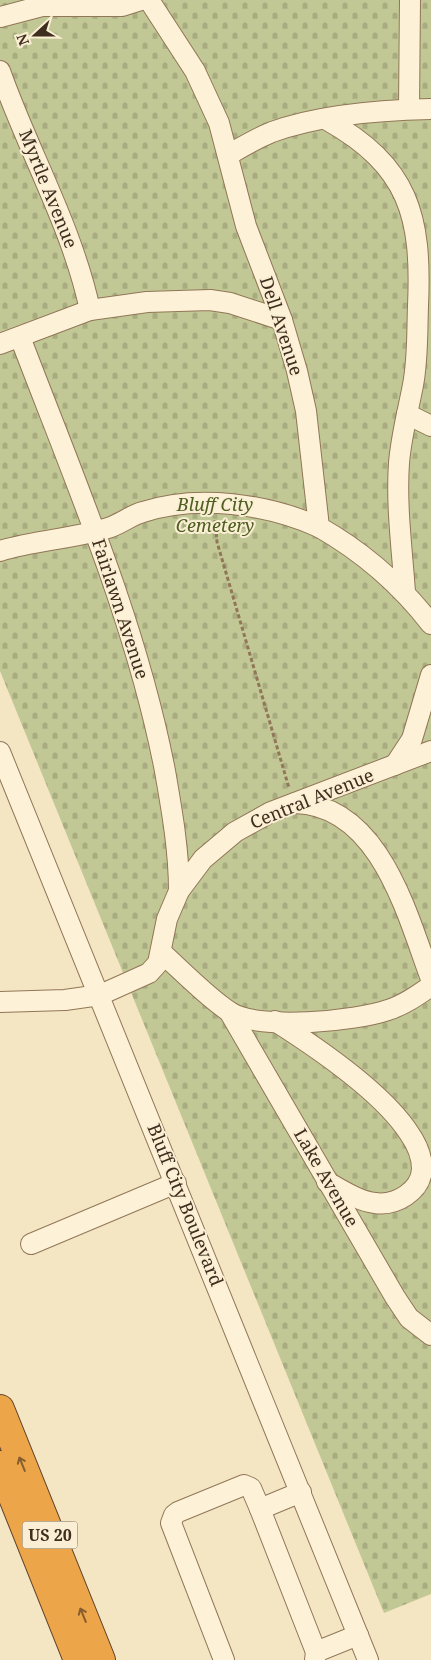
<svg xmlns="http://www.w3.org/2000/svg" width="431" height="1660" viewBox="0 0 431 1660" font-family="'Noto Serif',serif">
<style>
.cemetery{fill:url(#cemetery-stones)}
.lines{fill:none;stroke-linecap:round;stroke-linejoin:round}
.minor-casing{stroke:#917657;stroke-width:22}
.highway-casing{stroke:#5e432c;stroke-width:30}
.path{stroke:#917657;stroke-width:3;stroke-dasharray:4 2.5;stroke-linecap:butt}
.minor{stroke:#fdf2d8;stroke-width:20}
.highway{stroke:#eda54a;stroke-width:28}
.oneway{stroke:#855d2f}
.labels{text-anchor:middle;stroke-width:4;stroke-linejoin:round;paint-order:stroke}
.shield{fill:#faefd4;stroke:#776754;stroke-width:1}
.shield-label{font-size:16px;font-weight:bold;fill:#3f2d1d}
.street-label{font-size:18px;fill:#3f2d1d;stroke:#faefd4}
.park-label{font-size:18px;font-style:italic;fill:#4f5e21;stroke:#faefd4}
</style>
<defs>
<pattern id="cemetery-stones" width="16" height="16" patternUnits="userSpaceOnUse" patternTransform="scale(1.25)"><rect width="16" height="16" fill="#c2c895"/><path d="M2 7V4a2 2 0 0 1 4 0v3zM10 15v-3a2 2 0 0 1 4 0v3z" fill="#a8ac80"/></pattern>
</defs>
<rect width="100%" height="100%" fill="#f4e5c3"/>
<path class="cemetery" d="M 0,0 L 431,0 L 431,1594 L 384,1613 L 0,671 Z"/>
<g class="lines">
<defs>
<g id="minor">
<path d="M 149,0 L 195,71 L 219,123 L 246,226 L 282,320 L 297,371 L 306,411 L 319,527 C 363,552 400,584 431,624"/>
<path d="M 0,17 L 42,6 L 122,6 L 141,0"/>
<path d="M 0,71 C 28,151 72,226 90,310"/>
<path d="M 409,109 L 410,0"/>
<path d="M 327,120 C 409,166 422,216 418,306 C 417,332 418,359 413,385 C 408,411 401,437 399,463 C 396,505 402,549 405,592"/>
<path d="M 228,155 C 242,147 257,138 272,132 C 319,115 382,110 431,109"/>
<path d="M 20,337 C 74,479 136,621 165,771 C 172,811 179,851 179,891"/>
<path d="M 0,344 L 90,310 L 147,302 L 210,300 L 230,303 L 282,320"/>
<path d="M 407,414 L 431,426"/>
<path d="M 0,551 C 35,540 73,539 108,528 C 121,524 131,515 143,512 C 198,494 267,504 319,527"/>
<path d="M 0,752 L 368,1660"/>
<path d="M 395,765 L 412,739 L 431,675"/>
<path d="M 295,803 C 380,805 407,915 431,979"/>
<path d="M 161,952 C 181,970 209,999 230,1012 C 259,1031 356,1021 388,1010 C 404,1005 418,995 431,986"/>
<path d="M 0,1002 L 65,1000 L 100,995 L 149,973 L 158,963 L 167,919 L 179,891 L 203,859 L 235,832 L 271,812 L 431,751"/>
<path d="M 230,1013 L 395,1297 L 409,1318 L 431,1335"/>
<path d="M 275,1021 C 316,1047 383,1093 409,1133 C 416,1143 422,1156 422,1169 C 421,1191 396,1206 375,1203 C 358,1201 342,1190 327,1182"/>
<path d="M 31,1244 L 176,1183"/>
<path d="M 260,1509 L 316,1652"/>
<path d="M 224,1660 L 171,1523 L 174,1515 L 178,1512 L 244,1485 L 251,1488 L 260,1509 L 301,1492"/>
<path d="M 315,1660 L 316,1652 L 358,1635"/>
</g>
<g id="highway">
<path d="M 0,1409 L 101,1660"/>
<path d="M 0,1465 L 78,1660"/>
</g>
</defs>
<use href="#minor" class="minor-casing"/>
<use href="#highway" class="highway-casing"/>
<path class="path" d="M 215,520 L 217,542 L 289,788"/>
<use href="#minor" class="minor"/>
<use href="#highway" class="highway"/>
</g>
<defs><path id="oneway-shaft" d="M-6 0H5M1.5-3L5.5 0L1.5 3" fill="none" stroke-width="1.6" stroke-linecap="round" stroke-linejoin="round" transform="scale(1.25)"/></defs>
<g class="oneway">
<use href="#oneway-shaft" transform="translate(22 1464) rotate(-112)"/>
<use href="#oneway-shaft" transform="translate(83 1615) rotate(-112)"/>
</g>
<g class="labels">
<rect class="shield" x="22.5" y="1521.5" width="55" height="27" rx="4"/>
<g class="shield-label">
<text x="50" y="1541">US 20</text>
</g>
<g class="street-label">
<text transform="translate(48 189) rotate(68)" y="6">Myrtle Avenue</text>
<text transform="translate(281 326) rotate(72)" y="6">Dell Avenue</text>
<text transform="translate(120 609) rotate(72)" y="6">Fairlawn Avenue</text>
<text transform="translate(312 799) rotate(-22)" y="6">Central Avenue</text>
<text transform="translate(326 1178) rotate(60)" y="6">Lake Avenue</text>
<text transform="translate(185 1205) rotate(68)" y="6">Bluff City Boulevard</text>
</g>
<g class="park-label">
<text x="215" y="511">Bluff City<tspan x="215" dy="21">Cemetery</tspan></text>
</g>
</g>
<g transform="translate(35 35) rotate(249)" stroke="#faefd4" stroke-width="4" paint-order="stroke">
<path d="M0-4L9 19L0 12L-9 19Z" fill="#3f2d1d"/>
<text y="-8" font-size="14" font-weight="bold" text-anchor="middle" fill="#3f2d1d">N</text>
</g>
</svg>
